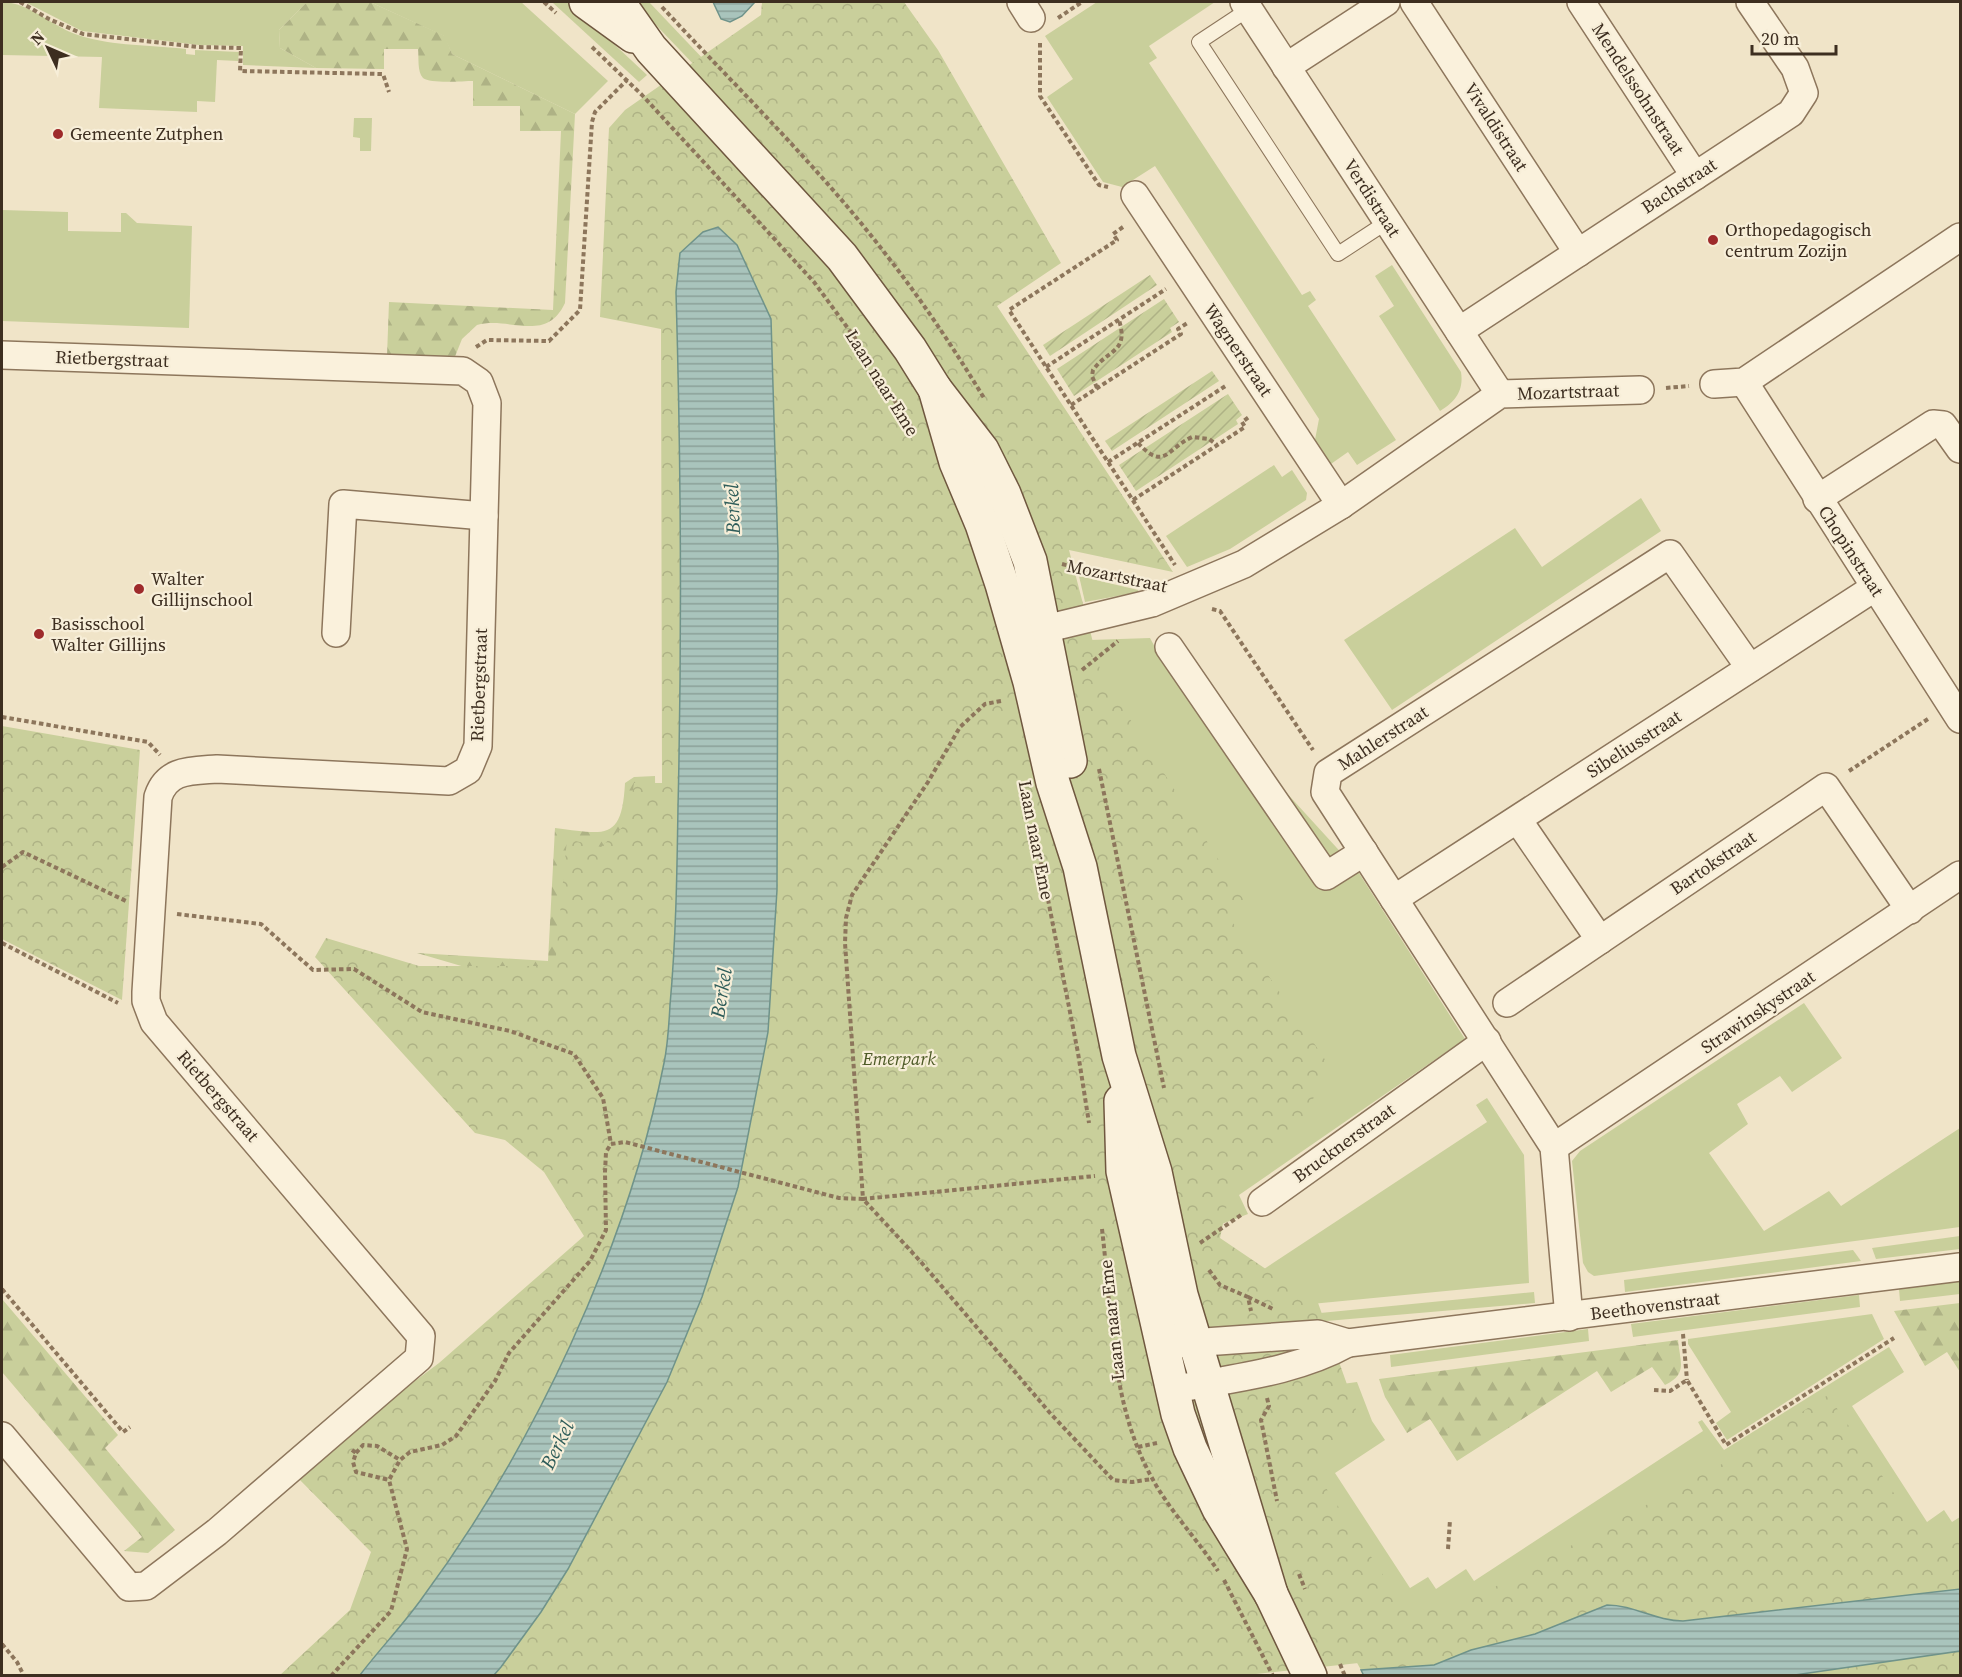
<svg xmlns="http://www.w3.org/2000/svg" width="1962" height="1677" viewBox="0 0 1962 1677" font-family="'Source Serif 4',serif">
<style>
.grass{fill:#c9cf9b}
.forest{fill:url(#forest-firs)}
.park{fill:url(#park-crowns)}
.garden{fill:url(#garden-furrows)}
.water{fill:url(#water-rules);stroke:#6f938a;stroke-width:1.5}
.lines{fill:none;stroke-linecap:round;stroke-linejoin:round}
.lane-casing{stroke:#8d765c;stroke-width:16}
.street-casing{stroke:#8d765c;stroke-width:30}
.secondary-casing{stroke:#6f573f;stroke-width:36}
.path{stroke:#8d765c;stroke-width:4;stroke-dasharray:4.5 3;stroke-linecap:butt}
.lane{stroke:#faf1dc;stroke-width:14}
.street{stroke:#faf1dc;stroke-width:27}
.secondary{stroke:#faf1dc;stroke-width:33}
.poi-dot{fill:#9e2a2b;stroke:#f7eed8;stroke-width:2}
.labels{text-anchor:middle;stroke-width:4.5;stroke-linejoin:round;paint-order:stroke}
.street-label{font-size:18px;fill:#3d2e20;stroke:#f7eed8}
.poi-label{font-size:18px;fill:#3d2e20;stroke:#f7eed8;text-anchor:start}
.park-label{font-size:18px;font-style:italic;fill:#4d5a26;stroke:#f7eed8}
.water-label{font-size:20px;font-style:italic;fill:#2f5d5a;stroke:#f7eed8}
</style>
<defs>
<pattern id="forest-firs" width="22" height="20" patternUnits="userSpaceOnUse" patternTransform="scale(1.5)"><rect width="22" height="20" fill="#c9cf9b"/><path d="M5 1l3.5 6h-7zM16 11l3.5 6h-7z" fill="#aeb285"/></pattern>
<pattern id="park-crowns" width="20" height="18" patternUnits="userSpaceOnUse" patternTransform="scale(1.5)"><rect width="20" height="18" fill="#c9cf9b"/><path d="M2 6a3 3 0 1 1 6 0M12 15a3 3 0 1 1 6 0" fill="none" stroke="#aeb285"/></pattern>
<pattern id="garden-furrows" width="10" height="10" patternUnits="userSpaceOnUse" patternTransform="scale(1.5)"><rect width="10" height="10" fill="#c9cf9b"/><path d="M-1 1l2-2M0 10L10 0M9 11l2-2" fill="none" stroke="#aeb285"/></pattern>
<pattern id="water-rules" width="6" height="5" patternUnits="userSpaceOnUse" patternTransform="scale(1.5)"><rect width="6" height="5" fill="#a9c4bc"/><path d="M0 2.5h6" fill="none" stroke="#8ba098"/></pattern>
</defs>
<rect width="100%" height="100%" fill="#f0e4c8"/>
<g class="grass">
<path d="M 2,2 C 30,2 53,28 81,36 C 113,46 152,45 186,49 L 186,54 L 195,55 L 195,50 L 239,52 L 238,61 L 217,60 L 215,102 L 197,101 L 197,112 L 99,108 L 102,57 L 2,55 Z"/>
<path d="M 25,2 L 307,2 L 279,30 L 280,48 L 316,68 L 243,65 L 243,46 L 199,45 L 82,31 Z"/>
<path d="M 370,2 L 521,2 L 608,81 L 575,114 L 452,54 L 444,36 Z"/>
<path d="M 552,2 L 569,2 L 647,75 L 639,82 Z"/>
<path d="M 634,2 L 649,2 L 707,63 L 699,70 Z"/>
<path d="M 1097,2 L 1215,2 L 1149,46 L 1157,58 L 1149,63 L 1302,295 L 1310,291 L 1316,300 L 1308,306 L 1396,440 L 1357,465 L 1348,452 L 1328,466 L 1314,445 L 1319,419 L 1155,166 L 1122,187 L 1103,182 L 1047,97 L 1073,79 L 1045,36 Z"/>
<path d="M 354,118 L 372,118 L 371,151 L 360,151 L 360,138 L 353,137 Z"/>
<path d="M 2,210 L 68,212 L 68,231 L 121,232 L 121,213 L 126,213 L 137,223 L 192,226 L 189,328 L 2,321 Z"/>
<path d="M 1392,265 L 1461,372 C 1464,391 1455,402 1440,411 L 1379,316 L 1394,306 L 1375,276 Z"/>
<path d="M 1274,465 L 1282,477 L 1292,470 L 1307,493 L 1306,500 L 1230,549 L 1187,567 L 1166,536 Z"/>
<path d="M 1641,498 L 1661,531 L 1392,710 L 1344,640 L 1515,528 L 1542,567 Z"/>
<path d="M 1079,576 L 1138,590 L 1139,592 L 1085,602 Z"/>
<path d="M 1150,638 L 1157,651 L 1357,870 L 1465,1039 L 1239,1195 L 1248,1214 L 1206,1230 L 1090,640 Z"/>
<path d="M 1804,1003 L 1842,1058 L 1792,1092 L 1780,1076 L 1737,1104 L 1748,1124 L 1709,1153 L 1764,1231 L 1829,1191 L 1841,1206 L 1960,1128 L 1960,1227 L 1594,1276 L 1588,1272 L 1583,1263 L 1572,1161 L 1580,1151 Z"/>
<path d="M 1487,1098 L 1524,1155 L 1529,1283 L 1301,1305 L 1258,1273 L 1487,1122 L 1476,1105 Z"/>
<path d="M 1960,1236 L 1960,1249 L 1876,1259 L 1872,1248 Z"/>
<path d="M 1853,1250 L 1861,1261 L 1625,1292 L 1624,1280 Z"/>
<path d="M 1960,1281 L 1960,1294 L 1900,1301 L 1899,1289 Z"/>
<path d="M 1534,1292 L 1535,1303 L 1315,1322 L 1300,1315 Z"/>
<path d="M 1859,1295 L 1860,1307 L 1633,1337 L 1631,1324 Z"/>
<path d="M 1872,1314 L 1884,1339 L 1727,1440 L 1716,1423 L 1731,1412 L 1688,1344 L 1688,1339 Z"/>
<path d="M 1588,1329 L 1589,1341 L 1391,1367 L 1390,1355 Z"/>
<path d="M 1889,1347 L 1904,1372 L 1852,1406 L 1927,1522 L 1944,1510 L 1952,1522 L 1960,1517 L 1960,1589 L 1434,1665 L 1361,1670 L 1334,1621 L 1278,1418 L 1335,1385 L 1357,1382 L 1372,1421 L 1385,1440 L 1335,1473 L 1410,1588 L 1428,1577 L 1436,1589 L 1466,1569 L 1474,1581 L 1703,1431 L 1698,1422 L 1702,1420 L 1724,1450 Z"/>
</g>
<g class="forest">
<path d="M 307,2 L 370,2 L 445,36 L 452,54 L 575,114 L 565,303 C 546,344 510,316 477,325 L 462,339 L 454,359 L 387,356 L 389,302 L 553,310 L 561,131 L 520,131 L 520,106 L 473,106 L 473,81 C 463,81 430,84 423,78 C 417,72 419,57 418,49 L 384,49 L 384,69 L 316,68 L 280,48 L 279,30 Z"/>
<path d="M 655,776 L 656,855 L 567,997 L 417,953 L 548,961 L 555,828 C 605,834 622,842 625,783 L 634,777 Z"/>
<path d="M 2,1299 L 118,1435 L 105,1448 L 175,1530 L 148,1553 L 124,1551 L 142,1537 L 2,1372 Z"/>
<path d="M 1960,1303 L 1960,1372 L 1947,1352 L 1925,1366 L 1894,1311 Z"/>
<path d="M 1678,1340 C 1680,1362 1688,1374 1665,1385 L 1652,1367 L 1611,1392 L 1597,1371 L 1457,1461 L 1430,1419 L 1407,1433 L 1385,1397 L 1379,1379 Z"/>
</g>
<g class="park">
<path d="M 762,2 L 904,2 L 938,50 L 1061,263 L 997,306 L 1173,572 L 1069,550 L 1101,673 L 1247,905 L 1229,917 L 1328,1064 L 1299,1132 L 1230,1190 L 1220,1238 L 1288,1284 L 1317,1300 L 1360,1421 L 1311,1465 L 1408,1613 L 1476,1597 L 1722,1464 L 1828,1395 L 1926,1541 L 1960,1536 L 1960,1675 L 1375,1676 L 1368,1662 L 1238,1676 L 279,1676 L 350,1610 L 371,1552 L 297,1477 L 355,1426 L 439,1363 L 584,1236 L 544,1172 L 505,1140 L 475,1133 L 315,957 L 326,938 L 419,966 L 555,966 L 567,839 L 601,847 L 628,822 L 634,783 L 662,783 L 661,329 L 600,317 L 609,128 L 625,110 L 761,15 Z"/>
<path d="M 2,726 L 140,750 L 122,1000 L 2,939 Z"/>
</g>
<g class="garden">
<path d="M 1150,275 L 1157,285 L 1050,356 L 1043,345 Z"/>
<path d="M 1164,299 L 1179,322 L 1170,328 L 1172,332 L 1074,396 L 1057,369 Z"/>
<path d="M 1212,371 L 1219,381 L 1112,451 L 1105,441 Z"/>
<path d="M 1228,394 L 1242,415 L 1236,420 L 1238,424 L 1136,491 L 1119,465 Z"/>
</g>
<g class="water">
<path d="M 713,2 L 755,2 L 742,16 L 730,22 L 721,19 Z"/>
<path d="M 718,227 L 737,245 L 771,319 L 778,554 L 777,890 L 768,1032 L 738,1187 L 702,1297 L 667,1382 L 568,1569 L 541,1612 L 501,1667 L 494,1675 L 360,1675 C 379,1650 401,1627 420,1601 C 533,1449 627,1249 664,1063 C 668,1044 669,1024 670,1005 C 676,939 677,873 678,807 C 682,635 681,464 676,292 L 680,253 L 703,232 Z"/>
<path d="M 1960,1589 L 1960,1651 L 1788,1676 L 1364,1676 L 1361,1670 L 1434,1665 L 1471,1650 L 1535,1634 L 1607,1605 C 1634,1605 1656,1621 1683,1621 Z"/>
</g>
<g class="lines">
<defs>
<path id="lane" d="M 1249,9 L 1199,42 L 1338,254 L 1387,222"/>
<g id="street">
<path d="M 1021,2 L 1031,18"/>
<path d="M 1244,2 L 1500,394"/>
<path d="M 1414,2 L 1578,253"/>
<path d="M 1581,2 L 1695,176"/>
<path d="M 1286,67 L 1386,2"/>
<path d="M 1135,195 L 1341,505"/>
<path d="M 1459,331 L 1791,113 L 1804,93 L 1795,68 L 1750,2"/>
<path d="M 2,355 L 463,371 L 479,382 L 487,403 L 478,746 L 468,770 L 449,781 L 217,769 C 191,771 167,769 158,797 L 146,992 L 146,1001 L 154,1022 L 421,1336 L 419,1358 L 217,1532 L 146,1586 L 129,1587 L 2,1436"/>
<path d="M 1744,382 L 1960,719"/>
<path d="M 1714,384 L 1744,382 L 1960,237"/>
<path d="M 1817,499 L 1933,424 L 1943,425 L 1960,449"/>
<path d="M 336,633 L 343,504 L 484,516"/>
<path d="M 1024,634 L 1152,603 L 1244,564 L 1341,505 L 1500,394 L 1640,390"/>
<path d="M 1169,647 L 1326,876 L 1364,852"/>
<path d="M 1518,820 L 1600,940"/>
<path d="M 1394,899 L 1874,588"/>
<path d="M 1507,1003 L 1826,787 L 1910,910"/>
<path d="M 1554,1147 L 1960,875"/>
<path d="M 1262,1202 L 1487,1041"/>
<path d="M 1569,1317 L 1554,1147 L 1325,792 L 1328,773 L 1670,554 L 1750,668"/>
<path d="M 1348,1343 L 1960,1267"/>
<path d="M 1171,1390 C 1231,1378 1294,1373 1348,1343 L 1318,1334 L 1176,1344"/>
</g>
<g id="secondary">
<path d="M 586,2 L 633,36"/>
<path d="M 618,2 L 651,49 L 842,257 L 910,349 L 935,389 L 982,450 L 1004,494 L 1030,561 L 1070,761"/>
<path d="M 935,389 L 956,462 L 982,524 L 1002,584 L 1030,682 L 1053,783 L 1080,867 L 1119,1056 L 1155,1172 L 1181,1295 L 1271,1594"/>
<path d="M 1121,1101 L 1123,1171 L 1178,1414 L 1190,1448 L 1219,1509 L 1271,1594 L 1310,1676"/>
</g>
</defs>
<use href="#lane" class="lane-casing"/>
<use href="#street" class="street-casing"/>
<use href="#secondary" class="secondary-casing"/>
<g class="path">
<path d="M 20,2 L 49,19 L 83,34 L 198,47 L 241,48 L 240,71 L 383,74 L 389,92"/>
<path d="M 544,2 L 556,13"/>
<path d="M 662,7 C 736,87 817,165 884,252 C 921,299 953,347 984,398"/>
<path d="M 1058,18 L 1082,2"/>
<path d="M 1040,43 L 1040,96 L 1099,185 L 1108,187"/>
<path d="M 592,47 L 642,95 L 814,282 L 855,338 L 912,428"/>
<path d="M 1123,227 L 1113,234 L 1117,240 L 1009,310 L 1175,565"/>
<path d="M 476,347 L 487,340 L 549,341 L 580,310 L 592,122 L 595,112 L 627,80"/>
<path d="M 1046,367 L 1166,289"/>
<path d="M 1097,388 L 1092,376 L 1093,370 C 1108,349 1129,353 1119,320"/>
<path d="M 1666,388 L 1689,386"/>
<path d="M 1071,405 L 1181,334 L 1178,329 L 1189,322"/>
<path d="M 1138,443 C 1165,472 1167,448 1192,437 L 1209,439 L 1217,445"/>
<path d="M 1108,462 L 1227,385"/>
<path d="M 1133,500 L 1245,427 L 1242,422 L 1249,417"/>
<path d="M 1062,564 L 1125,580"/>
<path d="M 1212,609 L 1220,611 L 1313,750"/>
<path d="M 1082,670 L 1118,641"/>
<path d="M 1001,701 L 985,704 L 960,727 L 928,782 L 852,895 L 846,918 L 845,943 L 863,1199 L 1095,1176"/>
<path d="M 2,717 L 148,742 L 160,755"/>
<path d="M 1099,769 L 1164,1088"/>
<path d="M 1849,771 L 1928,719"/>
<path d="M 1035,833 L 1078,1053 L 1089,1123"/>
<path d="M 2,867 L 23,852 L 126,901"/>
<path d="M 177,914 L 261,924 L 313,970 L 354,969 L 422,1012 L 510,1031 L 574,1054 L 603,1098 L 611,1144"/>
<path d="M 2,943 L 118,1003"/>
<path d="M 1102,1229 C 1112,1312 1110,1403 1152,1478 C 1169,1510 1198,1540 1218,1571"/>
<path d="M 1200,1243 L 1241,1215"/>
<path d="M 1209,1270 L 1220,1285 L 1248,1297 L 1251,1311"/>
<path d="M 2,1289 L 123,1432 L 130,1427"/>
<path d="M 1248,1297 L 1273,1309"/>
<path d="M 1683,1334 L 1687,1380"/>
<path d="M 1654,1390 L 1670,1391 L 1687,1380 L 1726,1445 L 1894,1338"/>
<path d="M 1267,1398 L 1269,1406 L 1261,1420 L 1277,1501"/>
<path d="M 1138,1447 L 1157,1443"/>
<path d="M 352,1450 L 356,1453 L 353,1462 L 356,1472 L 389,1480"/>
<path d="M 356,1453 L 363,1445 L 377,1446 L 400,1460"/>
<path d="M 1448,1549 L 1450,1520"/>
<path d="M 1299,1574 L 1305,1589"/>
<path d="M 1224,1580 L 1273,1676"/>
<path d="M 2,1644 L 17,1662 L 24,1676"/>
<path d="M 1340,1664 L 1345,1676"/>
<path d="M 331,1676 L 391,1611 L 407,1549 L 389,1480 L 400,1460 L 410,1452 L 442,1445 L 456,1436 L 495,1381 L 509,1353 L 590,1261 L 606,1230 L 605,1172 L 606,1152 L 611,1144 L 625,1142 L 839,1198 L 863,1199 L 921,1262 L 1050,1413 L 1113,1480 L 1132,1482 L 1152,1479"/>
</g>
<use href="#lane" class="lane"/>
<use href="#street" class="street"/>
<use href="#secondary" class="secondary"/>
</g>
<g class="poi-dot">
<circle cx="58" cy="134" r="6"/>
<circle cx="1713" cy="240" r="6"/>
<circle cx="139" cy="589" r="6"/>
<circle cx="39" cy="634" r="6"/>
</g>
<g class="labels">
<g class="street-label">
<text transform="translate(1638 89) rotate(57)" y="6">Mendelssohnstraat</text>
<text transform="translate(1496 127) rotate(57)" y="6">Vivaldistraat</text>
<text transform="translate(1679 186) rotate(-33)" y="6">Bachstraat</text>
<text transform="translate(1372 198) rotate(57)" y="6">Verdistraat</text>
<text transform="translate(1238 350) rotate(56)" y="6">Wagnerstraat</text>
<text transform="translate(112 359) rotate(2)" y="6">Rietbergstraat</text>
<text transform="translate(882 383) rotate(58)" y="6">Laan naar Eme</text>
<text transform="translate(1568 392) rotate(-2)" y="6">Mozartstraat</text>
<text transform="translate(1851 551) rotate(57)" y="6">Chopinstraat</text>
<text transform="translate(1117 576) rotate(12)" y="6">Mozartstraat</text>
<text transform="translate(479 685) rotate(-88)" y="6">Rietbergstraat</text>
<text transform="translate(1383 738) rotate(-33)" y="6">Mahlerstraat</text>
<text transform="translate(1634 744) rotate(-33)" y="6">Sibeliusstraat</text>
<text transform="translate(1036 840) rotate(79)" y="6">Laan naar Eme</text>
<text transform="translate(1713 863) rotate(-34)" y="6">Bartokstraat</text>
<text transform="translate(1758 1012) rotate(-34)" y="6">Strawinskystraat</text>
<text transform="translate(218 1096) rotate(49)" y="6">Rietbergstraat</text>
<text transform="translate(1344 1143) rotate(-36)" y="6">Brucknerstraat</text>
<text transform="translate(1655 1306) rotate(-7)" y="6">Beethovenstraat</text>
<text transform="translate(1112 1320) rotate(-96)" y="6">Laan naar Eme</text>
</g>
<g class="poi-label">
<text x="70" y="140">Gemeente Zutphen</text>
<text x="1725" y="236">Orthopedagogisch<tspan x="1725" dy="21">centrum Zozijn</tspan></text>
<text x="151" y="585">Walter<tspan x="151" dy="21">Gillijnschool</tspan></text>
<text x="51" y="630">Basisschool<tspan x="51" dy="21">Walter Gillijns</tspan></text>
</g>
<g class="park-label">
<text x="899" y="1065">Emerpark</text>
</g>
<g class="water-label">
<text transform="translate(732 509) rotate(-92)" y="7">Berkel</text>
<text transform="translate(721 993) rotate(-81)" y="7">Berkel</text>
<text transform="translate(557 1445) rotate(-64)" y="7">Berkel</text>
</g>
</g>
<rect width="1962" height="1677" fill="none" stroke="#3d2e20" stroke-width="6"/>
<g transform="translate(48 48) rotate(314)" stroke="#f7eed8" stroke-width="4.5" paint-order="stroke">
<path d="M0-4.5L10 22L0 15L-10 22Z" fill="#3d2e20"/>
<text y="-9" font-size="16" font-weight="bold" text-anchor="middle" fill="#3d2e20">N</text>
</g>
<path d="M1752 45v9h84v-9" fill="none" stroke="#3d2e20" stroke-width="3"/>
<text x="1761" y="45" font-size="18" fill="#3d2e20" stroke="#f7eed8" stroke-width="4.5" paint-order="stroke">20 m</text>
</svg>
